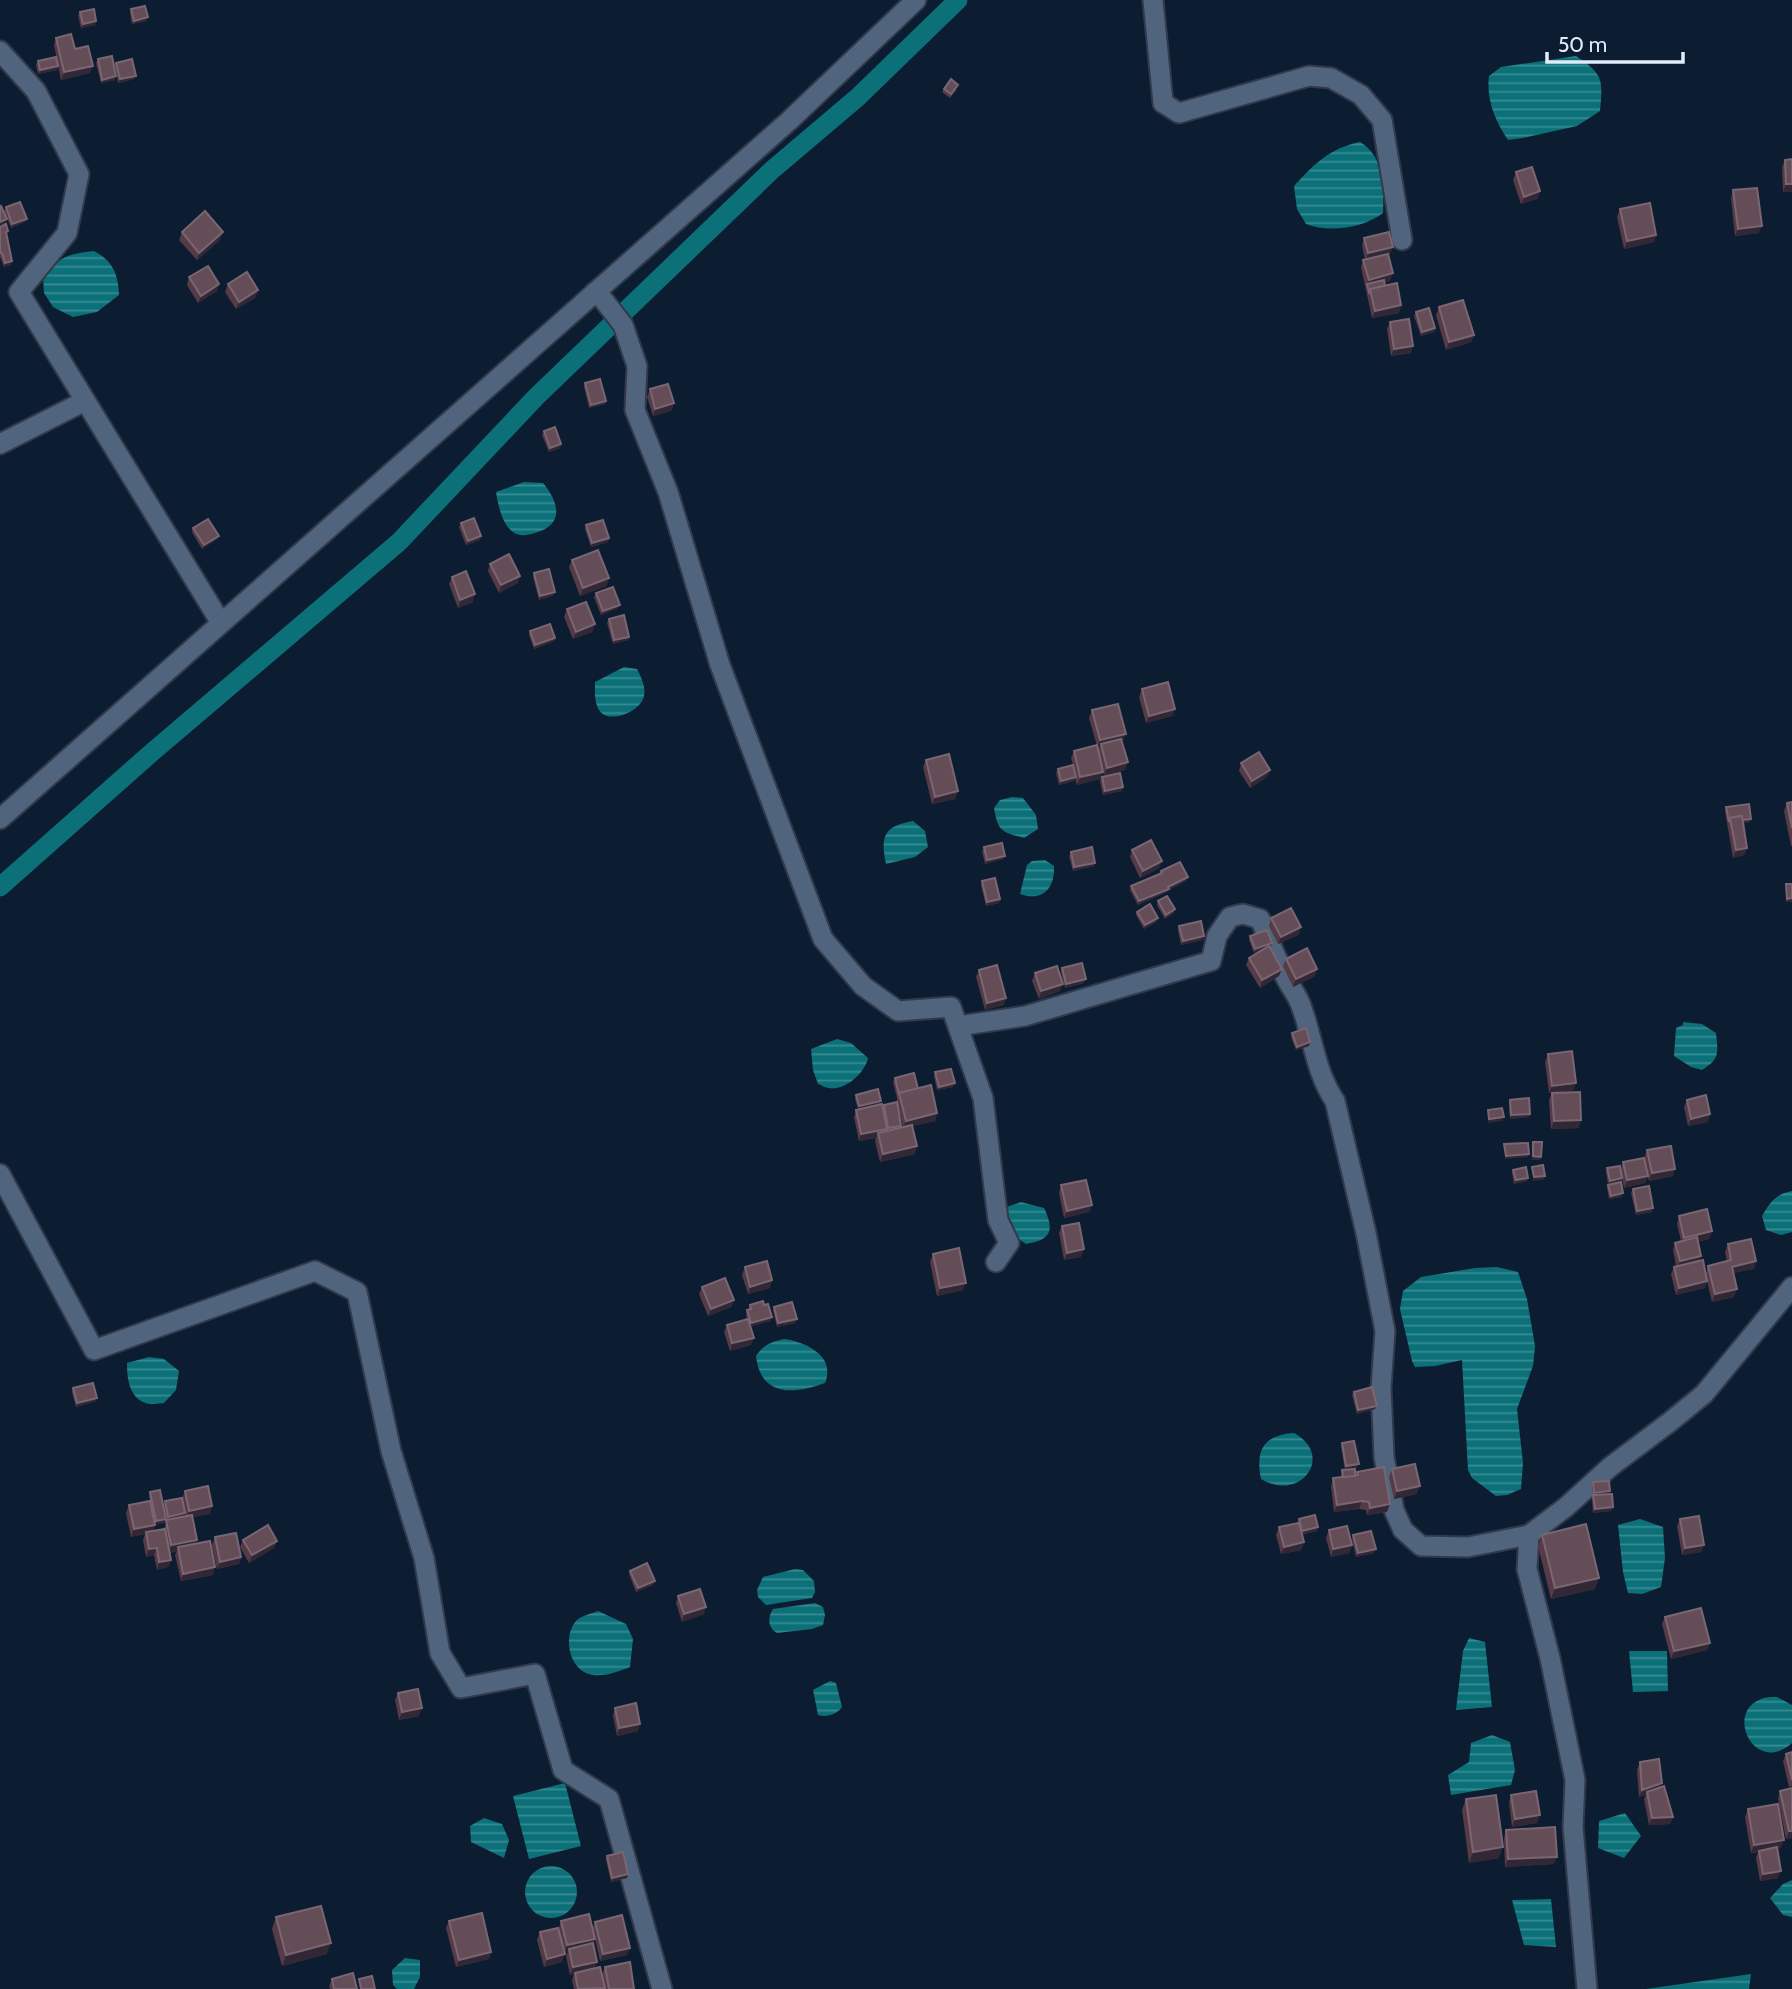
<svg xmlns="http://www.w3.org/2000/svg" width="1792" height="1989" viewBox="0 0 1792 1989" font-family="Cabin,sans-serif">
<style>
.water{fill:url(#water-rules)}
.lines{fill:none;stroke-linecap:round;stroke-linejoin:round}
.canal{stroke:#0b7078;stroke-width:19}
.minor-casing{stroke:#32394b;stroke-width:23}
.minor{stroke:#50647d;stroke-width:19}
.wall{fill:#563a45;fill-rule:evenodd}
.shaded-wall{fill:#322735}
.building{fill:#654d58;stroke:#796672;stroke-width:2}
</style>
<defs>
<pattern id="water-rules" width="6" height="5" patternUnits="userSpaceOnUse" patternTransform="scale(1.75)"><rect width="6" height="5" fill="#0b7078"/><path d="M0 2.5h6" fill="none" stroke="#3a8b93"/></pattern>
</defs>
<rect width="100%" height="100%" fill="#0c1d32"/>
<g class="water">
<path d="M 1576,56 C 1603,74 1603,79 1600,111 L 1577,126 L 1523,138 L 1508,140 C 1495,121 1486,99 1489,76 L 1501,67 Z"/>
<path d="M 1360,142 C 1384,156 1384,187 1383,213 C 1364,228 1329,233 1306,224 L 1297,209 L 1294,186 C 1314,164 1330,148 1360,142 Z"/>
<path d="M 94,251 C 113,261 118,274 119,295 L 97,312 L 73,317 L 53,307 L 44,293 L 43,277 C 60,256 68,254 94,251 Z"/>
<path d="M 524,482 L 543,483 C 559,502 565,525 535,533 C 528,535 520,537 513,532 C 502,524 498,505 496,492 Z"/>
<path d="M 624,667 L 637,669 C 641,677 646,687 644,696 C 641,712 608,725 599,710 C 594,702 595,691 595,682 Z"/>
<path d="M 1012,797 L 1023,798 L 1036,815 L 1038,829 L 1024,838 C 1001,832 998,831 994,808 L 1000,800 Z"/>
<path d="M 913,821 L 925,831 L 928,847 L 915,857 L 886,864 C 880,836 884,826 913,821 Z"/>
<path d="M 1045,860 L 1054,866 C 1055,888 1043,902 1020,894 L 1027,865 L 1032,861 Z"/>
<path d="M 1683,1022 L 1702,1024 L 1716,1033 C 1718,1053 1720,1059 1702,1070 L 1691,1067 L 1674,1056 L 1676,1028 L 1683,1025 Z"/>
<path d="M 837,1039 L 851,1043 L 868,1058 C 865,1073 845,1091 829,1088 C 825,1088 822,1085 818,1084 L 813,1070 L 811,1049 Z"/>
<path d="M 1792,1191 L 1792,1232 L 1781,1235 L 1766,1230 L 1762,1216 C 1770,1202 1776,1194 1792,1191 Z"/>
<path d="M 1021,1202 L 1044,1208 C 1055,1231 1051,1240 1026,1244 L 1011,1234 L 1004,1208 Z"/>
<path d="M 1497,1267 L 1518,1272 L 1527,1299 L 1535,1346 L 1533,1366 L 1517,1409 L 1523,1463 L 1521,1489 L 1507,1495 L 1496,1496 L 1472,1478 L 1468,1470 L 1462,1360 L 1435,1366 L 1415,1367 L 1412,1361 L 1400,1309 L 1403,1291 L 1421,1277 L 1475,1268 Z"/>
<path d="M 784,1339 C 806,1342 836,1356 825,1383 C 794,1394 761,1398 756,1356 C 763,1345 771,1342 784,1339 Z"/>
<path d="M 149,1357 L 164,1359 L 179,1371 L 176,1390 L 164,1403 C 159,1403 150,1405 146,1403 C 129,1398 127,1378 127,1363 Z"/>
<path d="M 1294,1433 C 1335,1455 1301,1503 1261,1479 C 1255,1450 1264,1435 1294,1433 Z"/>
<path d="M 1640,1519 L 1663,1527 L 1665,1558 L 1661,1587 L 1642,1594 L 1628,1593 L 1623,1572 L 1618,1525 Z"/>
<path d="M 795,1569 L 803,1570 L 814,1581 L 815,1592 L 812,1598 L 766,1605 L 758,1597 L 757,1590 L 763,1577 Z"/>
<path d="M 815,1603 L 823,1607 L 825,1615 L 823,1625 L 812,1629 L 777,1633 C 768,1628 767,1618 773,1609 Z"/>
<path d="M 598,1611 L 626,1624 L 633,1639 L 630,1667 C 617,1672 600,1679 586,1673 C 568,1665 563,1634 577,1620 C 583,1615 591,1614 598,1611 Z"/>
<path d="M 1469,1638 L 1485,1642 L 1492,1707 L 1456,1710 L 1463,1651 Z"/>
<path d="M 1629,1651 L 1667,1651 L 1668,1691 L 1633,1692 Z"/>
<path d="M 830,1681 L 836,1683 L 842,1707 C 837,1714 827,1718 818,1715 L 813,1690 Z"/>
<path d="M 1777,1697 L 1792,1705 L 1792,1743 C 1755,1776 1724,1713 1761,1699 C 1765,1697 1773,1697 1777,1697 Z"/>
<path d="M 1492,1735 L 1510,1742 L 1515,1770 L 1511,1785 L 1451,1795 L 1448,1775 L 1469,1762 L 1471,1743 Z"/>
<path d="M 565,1783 L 581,1846 L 529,1859 L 513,1796 Z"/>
<path d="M 1625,1813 L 1641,1836 L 1624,1858 L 1598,1848 L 1599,1821 Z"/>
<path d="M 484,1818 L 502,1824 L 509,1840 L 504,1858 L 471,1842 L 470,1826 Z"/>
<circle cx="551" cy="1892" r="26"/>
<path d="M 1792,1880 L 1792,1917 L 1783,1915 L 1770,1898 L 1783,1884 Z"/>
<path d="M 1551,1899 L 1556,1947 L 1524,1945 L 1512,1900 Z"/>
<path d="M 405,1958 L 420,1960 L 420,1977 L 414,1989 L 397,1989 L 393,1985 L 392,1970 Z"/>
<path d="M 1751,1974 L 1749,1989 L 1646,1989 Z"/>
</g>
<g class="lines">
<path class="canal" d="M 0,887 L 150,754 L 399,542 L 536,397 L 772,170 L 858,97 L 958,0"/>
<defs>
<g id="minor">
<path d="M 1153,0 L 1163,103 L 1179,113 L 1309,76 L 1331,78 L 1361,95 L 1382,120 L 1402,240"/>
<path d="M 0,51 L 36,91 L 79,174 L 67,233 L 19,292 L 221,623"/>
<path d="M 595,292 L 602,298 L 623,325 L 637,366 L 635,410 L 668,492 L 720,665 L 823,939 L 863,986 L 898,1011 L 951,1007 L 983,1098 L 998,1220 L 1009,1243 L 996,1262"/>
<path d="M 0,444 L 85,401"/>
<path d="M 0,819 L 790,120 L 916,0"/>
<path d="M 958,1026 L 1025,1016 L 1211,961 L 1217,936 L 1230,917 L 1243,914 L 1260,919 C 1268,937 1275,956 1284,974 C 1288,984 1296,993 1300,1003 C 1313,1036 1315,1072 1335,1101 L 1366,1233 L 1385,1331 L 1381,1388 L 1384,1457 L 1394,1510 L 1403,1530 L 1421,1546 L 1468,1547 L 1529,1535"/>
<path d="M 0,1174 L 94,1350 L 315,1271 L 357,1292 L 391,1451 L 424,1558 L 440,1653 L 461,1688 L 535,1674 L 563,1770 L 609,1799 L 662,1989"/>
<path d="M 1587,1989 L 1573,1827 L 1575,1780 L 1550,1658 L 1527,1569 L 1529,1535 L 1566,1507 L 1610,1467 L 1671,1421 L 1704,1394 L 1792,1287"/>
</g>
</defs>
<use href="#minor" class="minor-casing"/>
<use href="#minor" class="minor"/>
</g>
<g class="wall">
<path d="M 131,9 L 147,21 L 132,24 L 130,13 Z"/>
<path d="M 80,12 L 96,21 L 95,25 L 81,28 L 78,15 Z"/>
<path d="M 56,38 L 75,49 L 90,73 L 61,80 L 54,45 Z"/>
<path d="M 98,59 L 115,80 L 101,83 L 96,63 Z"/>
<path d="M 38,61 L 58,66 L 57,70 L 38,74 L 36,65 Z"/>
<path d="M 116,63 L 136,76 L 134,79 L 118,83 L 115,67 Z"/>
<path d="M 944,89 L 957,89 L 950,98 L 942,92 Z"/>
<path d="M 1792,159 L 1792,192 L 1783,192 L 1782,167 L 1785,160 Z"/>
<path d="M 1516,172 L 1540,191 L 1537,199 L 1521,204 L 1513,180 Z"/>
<path d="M 1733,190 L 1759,233 L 1735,236 L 1731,198 Z"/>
<path d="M 0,207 L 7,219 L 4,225 L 8,231 L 6,235 L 11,265 L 4,267 L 0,257 Z"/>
<path d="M 6,207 L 27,219 L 25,222 L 11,228 L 4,211 Z"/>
<path d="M 1620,209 L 1656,235 L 1654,242 L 1624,249 L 1617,217 Z"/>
<path d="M 182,232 L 220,240 L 197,260 L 179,240 Z"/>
<path d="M 1364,238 L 1390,255 L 1388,255 L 1390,281 L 1384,282 L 1385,286 L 1401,305 L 1399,313 L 1372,318 L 1361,267 L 1363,260 L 1365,260 L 1362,245 Z"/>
<path d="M 189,277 L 217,291 L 198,303 L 187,285 Z"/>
<path d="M 228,284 L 258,290 L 255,298 L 236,309 L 225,292 Z"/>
<path d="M 1439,307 L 1474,335 L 1471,342 L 1446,350 L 1436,315 Z"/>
<path d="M 1416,312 L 1435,328 L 1434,332 L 1421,336 L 1414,316 Z"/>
<path d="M 1390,322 L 1411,353 L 1391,356 L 1387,329 Z"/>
<path d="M 585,383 L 606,401 L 605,404 L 589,408 L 584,387 Z"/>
<path d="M 650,389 L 674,403 L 671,411 L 653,416 L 647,397 Z"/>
<path d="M 544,431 L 561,444 L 560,448 L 549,452 L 542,435 Z"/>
<path d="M 461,523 L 481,536 L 480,540 L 466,545 L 459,527 Z"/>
<path d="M 586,525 L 609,538 L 608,542 L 591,547 L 585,529 Z"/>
<path d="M 193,528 L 219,536 L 217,539 L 202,549 L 192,532 Z"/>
<path d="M 572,560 L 609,578 L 606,586 L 580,596 L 569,567 Z"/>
<path d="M 490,564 L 518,583 L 499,593 L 488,571 Z"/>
<path d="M 534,573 L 553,596 L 539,600 L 533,577 Z"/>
<path d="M 452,577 L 473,602 L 458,608 L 449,584 Z"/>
<path d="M 596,593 L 618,608 L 601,615 L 594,597 Z"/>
<path d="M 567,609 L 595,624 L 592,632 L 573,639 L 564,617 Z"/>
<path d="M 609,619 L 629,637 L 628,640 L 613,644 L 607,623 Z"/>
<path d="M 530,631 L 555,638 L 554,641 L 534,649 L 529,635 Z"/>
<path d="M 1142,689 L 1175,709 L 1172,716 L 1146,723 L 1139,697 Z"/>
<path d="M 1092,710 L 1123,741 L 1122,741 L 1125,770 L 1104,775 L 1099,755 L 1103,772 L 1100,779 L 1077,785 L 1075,778 L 1074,781 L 1059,785 L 1056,773 L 1058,769 L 1073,765 L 1071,758 L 1074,751 L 1097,746 L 1089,718 Z"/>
<path d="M 926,760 L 958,791 L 955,799 L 932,804 L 923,767 Z"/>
<path d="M 1241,763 L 1267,777 L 1250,788 L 1239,771 Z"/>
<path d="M 1102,777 L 1123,787 L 1122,791 L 1103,795 L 1100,781 Z"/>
<path d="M 1792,802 L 1792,846 L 1791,846 L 1784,811 L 1787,803 Z"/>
<path d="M 1726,807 L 1750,822 L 1743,823 L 1747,848 L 1744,855 L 1733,858 L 1725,811 Z"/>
<path d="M 984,847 L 1003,859 L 985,864 L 982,851 Z"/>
<path d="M 1132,850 L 1159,868 L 1140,878 L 1130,857 Z"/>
<path d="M 1071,852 L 1094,866 L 1073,871 L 1069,856 Z"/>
<path d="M 1161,871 L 1188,877 L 1186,881 L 1169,890 L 1167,892 L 1138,905 L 1130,890 L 1131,886 L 1160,874 Z"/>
<path d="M 982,881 L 1000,899 L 999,903 L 986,906 L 981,885 Z"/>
<path d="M 1158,901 L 1175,909 L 1174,913 L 1165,919 L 1157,905 Z"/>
<path d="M 1137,912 L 1158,918 L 1156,922 L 1144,929 L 1136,915 Z"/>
<path d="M 1271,918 L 1301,927 L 1298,935 L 1278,944 L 1269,926 Z"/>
<path d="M 1179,926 L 1203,940 L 1181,945 L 1178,930 Z"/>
<path d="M 1250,936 L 1270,947 L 1269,947 L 1279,976 L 1260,988 L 1246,965 L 1249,958 L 1263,950 L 1254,953 L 1249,940 Z"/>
<path d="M 1286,959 L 1315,976 L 1293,987 L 1283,966 Z"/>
<path d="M 1062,968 L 1084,983 L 1065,988 L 1061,972 Z"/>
<path d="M 979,970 L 1004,1005 L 985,1010 L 976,977 Z"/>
<path d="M 1035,973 L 1063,984 L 1060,991 L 1039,999 L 1032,981 Z"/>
<path d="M 1292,1033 L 1309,1046 L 1296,1050 L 1291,1037 Z"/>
<path d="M 1548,1054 L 1574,1090 L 1555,1092 L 1579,1128 L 1551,1129 L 1549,1100 L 1552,1093 L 1549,1093 L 1545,1062 Z"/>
<path d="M 935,1072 L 953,1087 L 937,1090 L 934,1076 Z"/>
<path d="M 895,1078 L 918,1089 L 937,1113 L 935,1121 L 912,1126 L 915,1154 L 880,1162 L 875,1141 L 876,1138 L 859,1141 L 854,1117 L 856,1110 L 858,1109 L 855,1099 L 856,1095 L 881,1101 L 880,1104 L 870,1107 L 883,1107 L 884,1105 L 897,1102 L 897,1098 L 893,1082 ZM 897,1103 L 903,1127 L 901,1128 L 901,1126 Z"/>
<path d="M 1510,1100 L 1530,1114 L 1529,1117 L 1510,1119 L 1509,1103 Z"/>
<path d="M 1687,1100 L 1708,1122 L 1688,1126 L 1684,1107 Z"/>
<path d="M 1647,1150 L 1673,1176 L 1649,1181 L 1644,1158 Z"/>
<path d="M 1623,1162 L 1648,1176 L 1645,1183 L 1624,1188 L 1622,1178 L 1621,1182 L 1608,1184 L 1606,1172 L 1607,1168 L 1621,1169 Z"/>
<path d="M 1513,1170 L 1528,1178 L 1527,1181 L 1514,1184 L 1512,1173 Z"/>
<path d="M 1061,1185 L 1092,1205 L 1089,1212 L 1064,1218 L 1059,1193 Z"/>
<path d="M 1608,1185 L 1622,1197 L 1609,1199 L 1607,1188 Z"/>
<path d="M 1633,1189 L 1653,1208 L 1652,1212 L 1636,1215 L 1631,1193 Z"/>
<path d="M 1679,1216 L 1712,1231 L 1709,1239 L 1697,1242 L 1699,1261 L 1706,1273 L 1708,1266 L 1727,1261 L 1725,1252 L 1728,1244 L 1756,1261 L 1754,1269 L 1733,1273 L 1734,1297 L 1712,1302 L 1707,1281 L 1705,1288 L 1676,1295 L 1671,1274 L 1674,1267 L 1676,1266 L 1673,1250 L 1675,1243 L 1681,1241 L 1677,1224 Z"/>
<path d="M 1062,1226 L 1081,1257 L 1064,1260 L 1059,1233 Z"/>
<path d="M 933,1254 L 963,1290 L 937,1296 L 930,1262 Z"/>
<path d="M 745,1267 L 770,1288 L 748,1294 L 742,1275 Z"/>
<path d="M 702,1287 L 734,1300 L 731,1307 L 708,1316 L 699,1294 Z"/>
<path d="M 750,1305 L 764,1305 L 771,1321 L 751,1326 L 751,1345 L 730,1351 L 724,1332 L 727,1325 L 747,1319 L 746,1314 L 747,1310 L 749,1309 Z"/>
<path d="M 774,1307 L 797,1319 L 795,1323 L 777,1327 L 773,1310 Z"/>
<path d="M 73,1388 L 96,1401 L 76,1407 L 72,1392 Z"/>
<path d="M 1354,1392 L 1375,1409 L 1357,1414 L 1352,1395 Z"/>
<path d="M 1342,1443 L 1357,1468 L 1348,1470 L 1355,1476 L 1357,1472 L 1387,1512 L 1367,1515 L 1366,1510 L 1359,1509 L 1334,1512 L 1331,1486 L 1333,1478 L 1341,1477 L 1342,1470 L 1345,1470 L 1341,1447 Z"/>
<path d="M 1392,1469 L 1417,1494 L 1394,1499 L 1389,1477 Z"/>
<path d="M 1593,1482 L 1610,1491 L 1609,1494 L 1613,1507 L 1611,1511 L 1593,1513 L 1592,1499 L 1593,1496 L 1592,1486 Z"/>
<path d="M 185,1491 L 210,1514 L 192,1517 L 196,1544 L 213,1575 L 181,1581 L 175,1555 L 177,1551 L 170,1553 L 171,1560 L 168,1567 L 157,1570 L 154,1555 L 146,1557 L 143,1540 L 145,1534 L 131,1537 L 126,1513 L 129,1505 L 150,1501 L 149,1496 L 150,1492 L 166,1519 L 165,1523 L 155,1524 L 153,1531 L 164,1529 L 167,1520 L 164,1505 L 165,1501 L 184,1516 L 186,1516 L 182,1499 Z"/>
<path d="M 1299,1519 L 1318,1527 L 1317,1531 L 1302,1535 L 1304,1542 L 1301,1550 L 1281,1554 L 1276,1535 L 1279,1527 L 1298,1523 Z"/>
<path d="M 1680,1519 L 1704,1545 L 1701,1552 L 1682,1555 L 1677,1526 Z"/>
<path d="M 1329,1530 L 1352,1545 L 1349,1553 L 1331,1557 L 1326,1538 Z"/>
<path d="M 1353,1535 L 1374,1553 L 1356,1557 L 1352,1539 Z"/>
<path d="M 1542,1535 L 1595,1589 L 1551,1599 L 1538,1546 Z"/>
<path d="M 215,1537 L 241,1557 L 239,1564 L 217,1569 L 212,1545 Z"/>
<path d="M 243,1540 L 277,1541 L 274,1548 L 249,1563 L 240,1547 Z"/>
<path d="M 630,1571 L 653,1585 L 636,1592 L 629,1574 Z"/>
<path d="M 678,1596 L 704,1614 L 682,1622 L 676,1603 Z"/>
<path d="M 1665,1617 L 1710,1643 L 1707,1650 L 1671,1659 L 1662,1624 Z"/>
<path d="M 398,1693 L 419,1716 L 399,1720 L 395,1700 Z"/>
<path d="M 615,1708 L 638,1731 L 617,1736 L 613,1715 Z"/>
<path d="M 1792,1752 L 1792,1786 L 1789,1787 L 1783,1761 L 1786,1754 Z"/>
<path d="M 1640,1762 L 1673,1817 L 1670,1824 L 1649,1825 L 1644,1799 L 1646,1795 L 1639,1797 L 1637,1770 Z"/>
<path d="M 1780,1791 L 1792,1838 L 1786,1839 L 1778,1798 Z"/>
<path d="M 1511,1795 L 1537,1823 L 1512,1827 L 1509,1802 Z"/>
<path d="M 1466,1799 L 1499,1858 L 1469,1863 L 1462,1810 Z"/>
<path d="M 1748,1809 L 1781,1848 L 1777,1848 L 1778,1878 L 1760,1881 L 1756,1858 L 1758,1852 L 1751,1853 L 1745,1817 Z"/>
<path d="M 1506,1830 L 1554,1864 L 1505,1867 L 1504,1838 Z"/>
<path d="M 607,1856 L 628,1874 L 627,1878 L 611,1882 L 606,1860 Z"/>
<path d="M 276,1917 L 327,1954 L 282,1966 L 272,1929 Z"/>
<path d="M 449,1921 L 491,1952 L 489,1959 L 456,1967 L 446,1928 Z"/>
<path d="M 561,1921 L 592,1929 L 595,1922 L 627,1955 L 600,1961 L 595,1939 L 593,1944 L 595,1968 L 602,1974 L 605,1967 L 634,1989 L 574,1989 L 572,1980 L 574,1974 L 570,1975 L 566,1956 L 568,1952 L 564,1953 L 562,1962 L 544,1967 L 537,1940 L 540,1932 L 559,1928 Z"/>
<path d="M 332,1979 L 357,1989 L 330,1989 L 329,1986 Z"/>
</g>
<g class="shaded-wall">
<path d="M 148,17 L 147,21 L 132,24 L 134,21 Z"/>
<path d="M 96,21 L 95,25 L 81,28 L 83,24 Z"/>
<path d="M 58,66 L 57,70 L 38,74 L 40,70 Z"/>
<path d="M 93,66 L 90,73 L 61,80 L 64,72 Z"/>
<path d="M 116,76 L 115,80 L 101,83 L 102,80 Z"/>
<path d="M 136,76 L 134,79 L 118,83 L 120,79 Z"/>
<path d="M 1786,184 L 1792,184 L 1792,192 L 1783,192 Z"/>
<path d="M 1540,191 L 1537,199 L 1521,204 L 1524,197 Z"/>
<path d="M 7,219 L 4,227 L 0,228 L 0,222 Z"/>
<path d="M 27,219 L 25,222 L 11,228 L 12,224 Z"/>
<path d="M 1762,226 L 1759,233 L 1735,236 L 1738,229 Z"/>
<path d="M 223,232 L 220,240 L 197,260 L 199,253 Z"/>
<path d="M 1656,235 L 1654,242 L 1624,249 L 1627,241 Z"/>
<path d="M 1393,247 L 1390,255 L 1366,261 L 1368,253 Z"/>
<path d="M 12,261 L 11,265 L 4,267 L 5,263 Z"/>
<path d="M 1393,273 L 1390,281 L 1368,287 L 1367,284 L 1369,280 Z"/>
<path d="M 219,284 L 217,291 L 198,303 L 201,296 Z"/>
<path d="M 258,290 L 255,298 L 236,309 L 239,302 Z"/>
<path d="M 1401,305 L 1399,313 L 1372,318 L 1375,311 Z"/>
<path d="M 1435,328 L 1434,332 L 1421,336 L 1422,332 Z"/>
<path d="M 1474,335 L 1471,342 L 1446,350 L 1449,342 Z"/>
<path d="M 1413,346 L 1411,353 L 1391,356 L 1394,349 Z"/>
<path d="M 606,401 L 605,404 L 589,408 L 591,405 Z"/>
<path d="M 674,403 L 671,411 L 653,416 L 655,409 Z"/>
<path d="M 561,444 L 560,448 L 549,452 L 550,448 Z"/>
<path d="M 219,536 L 217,539 L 202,549 L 204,545 Z"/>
<path d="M 481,536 L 480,540 L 466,545 L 468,541 Z"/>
<path d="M 609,538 L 608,542 L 591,547 L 592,543 Z"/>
<path d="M 520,576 L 518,583 L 499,593 L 501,585 Z"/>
<path d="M 609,578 L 606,586 L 580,596 L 583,588 Z"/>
<path d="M 555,592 L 553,596 L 539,600 L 540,596 Z"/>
<path d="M 475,594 L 473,602 L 458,608 L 460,600 Z"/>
<path d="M 620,605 L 618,608 L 601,615 L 603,611 Z"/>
<path d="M 595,624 L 592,632 L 573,639 L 576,632 Z"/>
<path d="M 629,637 L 628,640 L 613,644 L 614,640 Z"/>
<path d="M 555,638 L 554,641 L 534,649 L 535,645 Z"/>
<path d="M 1175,709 L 1172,716 L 1146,723 L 1149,716 Z"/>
<path d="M 1126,734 L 1123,741 L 1102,747 L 1101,744 L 1100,747 L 1097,748 L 1100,740 Z"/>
<path d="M 1128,762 L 1125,770 L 1104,775 L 1107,768 Z"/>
<path d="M 1270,770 L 1267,777 L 1250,788 L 1252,781 Z"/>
<path d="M 1103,772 L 1100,779 L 1077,785 L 1080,777 Z"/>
<path d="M 1076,777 L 1074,781 L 1059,785 L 1061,781 Z"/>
<path d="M 1123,787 L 1122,791 L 1103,795 L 1105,791 Z"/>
<path d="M 958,791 L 955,799 L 932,804 L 935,797 Z"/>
<path d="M 1751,819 L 1750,822 L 1731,825 L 1731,822 Z"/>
<path d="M 1747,848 L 1744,855 L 1733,858 L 1736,850 Z"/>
<path d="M 1005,856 L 1003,859 L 985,864 L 987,860 Z"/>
<path d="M 1162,861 L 1159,868 L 1140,878 L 1143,871 Z"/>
<path d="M 1095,863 L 1094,866 L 1073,871 L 1074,867 Z"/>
<path d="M 1188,877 L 1186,881 L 1169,890 L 1167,892 L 1138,905 L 1139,901 Z"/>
<path d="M 1792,898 L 1792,902 L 1785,902 L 1787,899 Z"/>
<path d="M 1000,899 L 999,903 L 986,906 L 987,902 Z"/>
<path d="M 1175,909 L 1174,913 L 1165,919 L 1166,915 Z"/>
<path d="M 1158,918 L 1156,922 L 1144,929 L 1145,925 Z"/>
<path d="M 1301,927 L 1298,935 L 1278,944 L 1281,937 Z"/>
<path d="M 1204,936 L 1203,940 L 1181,945 L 1183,941 Z"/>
<path d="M 1272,943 L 1270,947 L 1254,953 L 1255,949 Z"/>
<path d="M 1282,969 L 1279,976 L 1260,988 L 1262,980 Z"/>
<path d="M 1317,969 L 1315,976 L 1293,987 L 1296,979 Z"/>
<path d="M 1086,979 L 1084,983 L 1065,988 L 1066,984 Z"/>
<path d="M 1063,984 L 1060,991 L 1039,999 L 1041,991 Z"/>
<path d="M 1006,998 L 1004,1005 L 985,1010 L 987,1003 Z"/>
<path d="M 1310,1042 L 1309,1046 L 1296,1050 L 1297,1047 Z"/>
<path d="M 955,1083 L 953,1087 L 937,1090 L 939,1087 Z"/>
<path d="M 1576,1083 L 1574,1090 L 1549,1093 L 1552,1086 Z"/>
<path d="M 881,1101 L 880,1104 L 858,1110 L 859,1106 Z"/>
<path d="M 937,1113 L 935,1121 L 903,1128 L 906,1121 Z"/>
<path d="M 1530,1114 L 1529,1117 L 1510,1119 L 1511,1115 Z"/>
<path d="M 1710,1114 L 1708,1122 L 1688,1126 L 1691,1119 Z"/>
<path d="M 1504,1117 L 1502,1121 L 1488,1123 L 1489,1119 Z"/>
<path d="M 1581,1120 L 1579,1128 L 1551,1129 L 1554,1121 Z"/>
<path d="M 887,1129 L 885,1136 L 878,1133 L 876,1138 L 859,1141 L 861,1134 Z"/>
<path d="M 917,1146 L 915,1154 L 880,1162 L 883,1154 Z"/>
<path d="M 1529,1154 L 1528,1157 L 1504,1159 L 1506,1156 Z"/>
<path d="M 1533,1156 L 1541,1157 L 1540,1160 L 1531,1160 Z"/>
<path d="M 1675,1169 L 1673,1176 L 1649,1181 L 1652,1173 Z"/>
<path d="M 1545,1176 L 1543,1180 L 1532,1181 L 1534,1177 Z"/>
<path d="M 1648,1176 L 1645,1183 L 1624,1188 L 1627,1180 Z"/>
<path d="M 1528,1178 L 1527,1181 L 1514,1184 L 1516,1180 Z"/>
<path d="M 1622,1178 L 1621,1182 L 1608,1184 L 1610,1181 Z"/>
<path d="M 1623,1193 L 1622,1197 L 1609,1199 L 1611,1196 Z"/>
<path d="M 1092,1205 L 1089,1212 L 1064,1218 L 1067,1211 Z"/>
<path d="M 1653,1208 L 1652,1212 L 1636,1215 L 1637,1211 Z"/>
<path d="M 1712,1231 L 1709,1239 L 1682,1245 L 1684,1238 Z"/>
<path d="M 1084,1249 L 1081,1257 L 1064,1260 L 1067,1253 Z"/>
<path d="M 1701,1256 L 1698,1263 L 1677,1268 L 1680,1261 Z"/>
<path d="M 1756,1261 L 1754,1269 L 1729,1274 L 1732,1267 Z"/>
<path d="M 772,1280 L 770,1288 L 748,1294 L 750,1287 Z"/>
<path d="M 1707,1281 L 1705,1288 L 1676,1295 L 1679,1288 Z"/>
<path d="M 966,1283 L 963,1290 L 937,1296 L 940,1288 Z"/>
<path d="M 1737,1289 L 1734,1297 L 1712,1302 L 1715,1294 Z"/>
<path d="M 734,1300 L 731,1307 L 708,1316 L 711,1309 Z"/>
<path d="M 772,1317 L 771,1321 L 749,1327 L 751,1323 Z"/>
<path d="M 797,1319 L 795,1323 L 777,1327 L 778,1323 Z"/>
<path d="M 754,1338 L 751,1345 L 730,1351 L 732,1343 Z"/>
<path d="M 97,1398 L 96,1401 L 76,1407 L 77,1403 Z"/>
<path d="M 1377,1406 L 1375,1409 L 1357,1414 L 1358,1410 Z"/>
<path d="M 1359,1464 L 1357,1468 L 1345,1470 L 1346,1466 Z"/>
<path d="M 1420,1486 L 1417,1494 L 1394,1499 L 1397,1491 Z"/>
<path d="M 1610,1491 L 1608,1495 L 1593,1496 L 1594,1493 Z"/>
<path d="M 1362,1501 L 1359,1509 L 1334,1512 L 1337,1505 Z"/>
<path d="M 1390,1504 L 1387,1512 L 1367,1515 L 1370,1508 Z"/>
<path d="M 212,1506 L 210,1514 L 186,1518 L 189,1511 Z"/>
<path d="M 1613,1507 L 1611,1511 L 1593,1513 L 1595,1509 Z"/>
<path d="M 185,1513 L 184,1517 L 167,1520 L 168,1517 Z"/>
<path d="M 166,1519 L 165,1523 L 155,1525 L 156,1521 Z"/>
<path d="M 155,1525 L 153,1532 L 131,1537 L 134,1529 Z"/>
<path d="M 1318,1527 L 1317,1531 L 1301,1535 L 1302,1531 Z"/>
<path d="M 197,1540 L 194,1547 L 178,1547 L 177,1551 L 169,1553 L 171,1545 Z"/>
<path d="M 277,1541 L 274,1548 L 249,1563 L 252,1555 Z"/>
<path d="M 1304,1542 L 1301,1550 L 1281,1554 L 1284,1547 Z"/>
<path d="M 1352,1545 L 1349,1553 L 1331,1557 L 1333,1549 Z"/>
<path d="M 1704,1545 L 1701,1552 L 1682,1555 L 1685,1548 Z"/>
<path d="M 157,1548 L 154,1555 L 146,1557 L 149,1549 Z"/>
<path d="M 1376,1549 L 1374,1553 L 1356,1557 L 1358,1553 Z"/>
<path d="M 241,1557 L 239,1564 L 217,1569 L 220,1562 Z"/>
<path d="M 171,1560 L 168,1567 L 157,1570 L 159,1562 Z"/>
<path d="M 215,1567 L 213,1575 L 181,1581 L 183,1574 Z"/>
<path d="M 1599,1578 L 1595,1589 L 1551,1599 L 1555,1588 Z"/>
<path d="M 655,1581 L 653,1585 L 636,1592 L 638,1588 Z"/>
<path d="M 706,1607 L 704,1614 L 682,1622 L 684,1614 Z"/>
<path d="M 1710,1643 L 1707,1650 L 1671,1659 L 1674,1651 Z"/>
<path d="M 422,1708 L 419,1716 L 399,1720 L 402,1712 Z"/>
<path d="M 640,1724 L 638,1731 L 617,1736 L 619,1728 Z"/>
<path d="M 1662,1783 L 1659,1791 L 1647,1792 L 1646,1795 L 1639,1797 L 1642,1790 Z"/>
<path d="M 1540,1815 L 1537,1823 L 1512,1827 L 1515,1819 Z"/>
<path d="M 1673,1817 L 1670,1824 L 1649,1825 L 1652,1818 Z"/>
<path d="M 1789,1831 L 1792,1831 L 1792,1838 L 1786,1839 Z"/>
<path d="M 1784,1840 L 1781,1848 L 1751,1853 L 1754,1845 Z"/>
<path d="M 1503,1847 L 1499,1858 L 1469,1863 L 1473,1852 Z"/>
<path d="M 1557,1857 L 1554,1864 L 1505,1867 L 1508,1859 Z"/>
<path d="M 1781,1871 L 1778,1878 L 1760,1881 L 1763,1874 Z"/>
<path d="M 628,1874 L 627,1878 L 611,1882 L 612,1878 Z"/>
<path d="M 595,1939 L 592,1946 L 569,1949 L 568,1952 L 564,1953 L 567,1945 Z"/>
<path d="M 331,1943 L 327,1954 L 282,1966 L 286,1955 Z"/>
<path d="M 630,1948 L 627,1955 L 600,1961 L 603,1954 Z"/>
<path d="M 491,1952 L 489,1959 L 456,1967 L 459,1960 Z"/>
<path d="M 565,1954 L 562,1962 L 544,1967 L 547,1959 Z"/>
<path d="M 597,1962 L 594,1970 L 570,1975 L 573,1967 Z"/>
</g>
<g class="building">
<path d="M 145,6 L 148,17 L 134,21 L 131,9 Z"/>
<path d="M 94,9 L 96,21 L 83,24 L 80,12 Z"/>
<path d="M 71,34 L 75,49 L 88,46 L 93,66 L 64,72 L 56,38 Z"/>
<path d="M 112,56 L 116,76 L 102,80 L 98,59 Z"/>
<path d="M 56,57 L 58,66 L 40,70 L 38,61 Z"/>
<path d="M 132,59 L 136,76 L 120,79 L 116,63 Z"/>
<path d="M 951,79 L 958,85 L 951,94 L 944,89 Z"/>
<path d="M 1792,159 L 1792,184 L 1786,184 L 1785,160 Z"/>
<path d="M 1532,167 L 1540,191 L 1524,197 L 1516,172 Z"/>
<path d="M 1757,188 L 1762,226 L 1738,229 L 1733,190 Z"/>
<path d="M 20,202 L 27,219 L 12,224 L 6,207 Z"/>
<path d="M 1650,203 L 1656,235 L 1627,241 L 1620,209 Z"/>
<path d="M 1,206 L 7,219 L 0,222 L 0,207 Z"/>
<path d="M 205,211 L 223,232 L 199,253 L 182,232 Z"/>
<path d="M 6,224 L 8,231 L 6,232 L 12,261 L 5,263 L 2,253 L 0,253 L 0,227 Z"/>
<path d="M 1389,232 L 1393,247 L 1368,253 L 1364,238 Z"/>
<path d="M 1388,254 L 1393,273 L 1369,280 L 1363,260 Z"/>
<path d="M 208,266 L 219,284 L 201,296 L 189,277 Z"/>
<path d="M 247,272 L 258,290 L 239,302 L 228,284 Z"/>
<path d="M 1384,280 L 1385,286 L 1370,289 L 1369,292 L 1367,284 Z"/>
<path d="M 1397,283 L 1401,305 L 1375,311 L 1370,289 Z"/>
<path d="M 1463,300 L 1474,335 L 1449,342 L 1439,307 Z"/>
<path d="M 1429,308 L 1435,328 L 1422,332 L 1416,312 Z"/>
<path d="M 1409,319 L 1413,346 L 1394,349 L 1390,322 Z"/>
<path d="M 600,379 L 606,401 L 591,405 L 585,383 Z"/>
<path d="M 668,384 L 674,403 L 655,409 L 650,389 Z"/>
<path d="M 555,427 L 561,444 L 550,448 L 544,431 Z"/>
<path d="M 474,518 L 481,536 L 468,541 L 461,523 Z"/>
<path d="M 208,519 L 219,536 L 204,545 L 193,528 Z"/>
<path d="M 603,520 L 609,538 L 592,543 L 586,525 Z"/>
<path d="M 598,550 L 609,578 L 583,588 L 572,560 Z"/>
<path d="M 509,554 L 520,576 L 501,585 L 490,564 Z"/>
<path d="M 549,569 L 555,592 L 540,596 L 534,573 Z"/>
<path d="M 466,571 L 475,594 L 460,600 L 452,577 Z"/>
<path d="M 613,587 L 620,605 L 603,611 L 596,593 Z"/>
<path d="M 586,602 L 595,624 L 576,632 L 567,609 Z"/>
<path d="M 624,615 L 629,637 L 614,640 L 609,619 Z"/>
<path d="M 550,624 L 555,638 L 535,645 L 530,631 Z"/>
<path d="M 1168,682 L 1175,709 L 1149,716 L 1142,689 Z"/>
<path d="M 1118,704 L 1126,734 L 1100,740 L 1092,710 Z"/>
<path d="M 1121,739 L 1128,762 L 1107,768 L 1101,744 Z"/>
<path d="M 1097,745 L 1103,772 L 1080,777 L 1074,751 Z"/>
<path d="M 1259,752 L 1270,770 L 1252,781 L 1241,763 Z"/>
<path d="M 949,754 L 958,791 L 935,797 L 926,760 Z"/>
<path d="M 1073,765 L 1076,777 L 1061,781 L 1058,769 Z"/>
<path d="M 1120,773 L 1123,787 L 1105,791 L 1102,777 Z"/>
<path d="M 1792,802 L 1792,828 L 1787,803 Z"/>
<path d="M 1749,804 L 1751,819 L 1742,820 L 1742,816 L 1730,818 L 1729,822 L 1726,807 Z"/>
<path d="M 1742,816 L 1747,848 L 1736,850 L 1730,818 Z"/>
<path d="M 1151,840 L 1162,861 L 1143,871 L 1132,850 Z"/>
<path d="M 1002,843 L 1005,856 L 987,860 L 984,847 Z"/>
<path d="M 1092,847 L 1095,863 L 1074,867 L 1071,852 Z"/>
<path d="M 1180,862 L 1188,877 L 1168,887 L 1169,889 L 1139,901 L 1131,886 L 1162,873 L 1161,871 Z"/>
<path d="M 995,878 L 1000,899 L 987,902 L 982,881 Z"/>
<path d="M 1786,884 L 1792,884 L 1792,898 L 1787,899 Z"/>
<path d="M 1167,896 L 1175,909 L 1166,915 L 1158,901 Z"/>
<path d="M 1150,904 L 1158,918 L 1145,925 L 1137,912 Z"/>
<path d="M 1291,908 L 1301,927 L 1281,937 L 1271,918 Z"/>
<path d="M 1201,921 L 1204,936 L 1183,941 L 1179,926 Z"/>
<path d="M 1267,930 L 1272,943 L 1255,949 L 1250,936 Z"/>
<path d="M 1269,946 L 1282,969 L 1262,980 L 1249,958 Z"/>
<path d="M 1307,948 L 1317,969 L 1296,979 L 1286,959 Z"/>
<path d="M 1082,963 L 1086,979 L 1066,984 L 1062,968 Z"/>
<path d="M 997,965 L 1006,998 L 987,1003 L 979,970 Z"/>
<path d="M 1057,966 L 1063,984 L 1041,991 L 1035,973 Z"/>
<path d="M 1306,1028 L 1310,1042 L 1297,1047 L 1292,1033 Z"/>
<path d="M 1572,1051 L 1576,1083 L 1552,1086 L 1548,1054 Z"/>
<path d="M 951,1069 L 955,1083 L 939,1087 L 935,1072 Z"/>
<path d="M 914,1073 L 918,1089 L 899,1093 L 899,1095 L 895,1078 Z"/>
<path d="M 931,1085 L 937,1113 L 906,1121 L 899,1093 Z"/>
<path d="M 878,1089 L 881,1101 L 859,1106 L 856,1095 Z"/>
<path d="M 1580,1092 L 1581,1120 L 1554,1121 L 1552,1093 Z"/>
<path d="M 1706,1095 L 1710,1114 L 1691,1119 L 1687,1100 Z"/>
<path d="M 1529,1098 L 1530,1114 L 1511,1115 L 1510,1100 Z"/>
<path d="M 897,1102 L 901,1126 L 888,1128 L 884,1105 Z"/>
<path d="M 882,1104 L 887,1129 L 861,1134 L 856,1110 Z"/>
<path d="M 1502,1108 L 1504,1117 L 1489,1119 L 1488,1110 Z"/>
<path d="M 912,1125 L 917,1146 L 883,1154 L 878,1133 Z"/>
<path d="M 1533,1142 L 1542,1142 L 1541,1157 L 1533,1156 Z"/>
<path d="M 1528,1143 L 1529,1154 L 1506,1156 L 1504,1144 Z"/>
<path d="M 1671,1146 L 1675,1169 L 1652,1173 L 1647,1150 Z"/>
<path d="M 1644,1158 L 1648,1176 L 1627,1180 L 1623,1162 Z"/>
<path d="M 1543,1165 L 1545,1176 L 1534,1177 L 1532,1167 Z"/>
<path d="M 1620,1166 L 1622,1178 L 1610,1181 L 1607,1168 Z"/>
<path d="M 1526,1167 L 1528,1178 L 1516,1180 L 1513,1170 Z"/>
<path d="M 1086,1180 L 1092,1205 L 1067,1211 L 1061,1185 Z"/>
<path d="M 1621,1182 L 1623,1193 L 1611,1196 L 1608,1185 Z"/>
<path d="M 1649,1186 L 1653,1208 L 1637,1211 L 1633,1189 Z"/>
<path d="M 1707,1209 L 1712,1231 L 1684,1238 L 1679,1216 Z"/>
<path d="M 1079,1223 L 1084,1249 L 1067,1253 L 1062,1226 Z"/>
<path d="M 1697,1237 L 1701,1256 L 1680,1261 L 1675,1243 Z"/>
<path d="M 1751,1239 L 1756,1261 L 1732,1267 L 1737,1289 L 1715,1294 L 1708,1266 L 1731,1260 L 1728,1244 Z"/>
<path d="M 959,1248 L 966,1283 L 940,1288 L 933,1254 Z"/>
<path d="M 1703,1260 L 1707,1281 L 1679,1288 L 1674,1267 Z"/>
<path d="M 767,1261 L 772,1280 L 750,1287 L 745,1267 Z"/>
<path d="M 725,1278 L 734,1300 L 711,1309 L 702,1287 Z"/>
<path d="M 763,1301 L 764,1305 L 768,1304 L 772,1317 L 751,1323 L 747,1310 L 751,1309 L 750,1305 Z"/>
<path d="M 792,1302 L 797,1319 L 778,1323 L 774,1307 Z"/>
<path d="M 748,1319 L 754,1338 L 732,1343 L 727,1325 Z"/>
<path d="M 93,1383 L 97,1398 L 77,1403 L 73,1388 Z"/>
<path d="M 1372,1387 L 1377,1406 L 1358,1410 L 1354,1392 Z"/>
<path d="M 1354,1441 L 1359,1464 L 1346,1466 L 1342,1443 Z"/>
<path d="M 1415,1464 L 1420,1486 L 1397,1491 L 1392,1469 Z"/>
<path d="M 1384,1467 L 1390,1504 L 1370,1508 L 1369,1502 L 1362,1501 L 1337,1505 L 1333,1478 L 1358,1475 L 1357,1472 Z"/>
<path d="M 1355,1469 L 1355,1476 L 1343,1477 L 1342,1470 Z"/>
<path d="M 1609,1481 L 1610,1491 L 1594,1493 L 1593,1482 Z"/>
<path d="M 208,1486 L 212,1506 L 189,1511 L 185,1491 Z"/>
<path d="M 160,1490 L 166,1519 L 156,1521 L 150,1492 Z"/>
<path d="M 1612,1494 L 1613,1507 L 1595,1509 L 1593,1495 Z"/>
<path d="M 182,1498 L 185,1513 L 168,1517 L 165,1501 Z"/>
<path d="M 150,1501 L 155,1525 L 134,1529 L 129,1505 Z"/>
<path d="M 192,1515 L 197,1540 L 171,1545 L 166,1520 Z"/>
<path d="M 1315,1515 L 1318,1527 L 1302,1531 L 1299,1519 Z"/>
<path d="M 1699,1516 L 1704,1545 L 1685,1548 L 1680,1519 Z"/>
<path d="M 1299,1523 L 1304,1542 L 1284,1547 L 1279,1527 Z"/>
<path d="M 1586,1524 L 1599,1578 L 1555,1588 L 1542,1535 Z"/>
<path d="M 268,1525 L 277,1541 L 252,1555 L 243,1540 Z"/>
<path d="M 1347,1526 L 1352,1545 L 1333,1549 L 1329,1530 Z"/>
<path d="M 165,1529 L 171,1560 L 159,1562 L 157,1548 L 149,1549 L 146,1532 Z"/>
<path d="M 1371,1531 L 1376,1549 L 1358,1553 L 1353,1535 Z"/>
<path d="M 236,1533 L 241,1557 L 220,1562 L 215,1537 Z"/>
<path d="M 210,1541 L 215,1567 L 183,1574 L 178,1547 Z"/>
<path d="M 647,1563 L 655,1581 L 638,1588 L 630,1571 Z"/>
<path d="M 700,1589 L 706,1607 L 684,1614 L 678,1596 Z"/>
<path d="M 1701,1608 L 1710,1643 L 1674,1651 L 1665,1617 Z"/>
<path d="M 418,1689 L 422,1708 L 402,1712 L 398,1693 Z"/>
<path d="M 636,1703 L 640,1724 L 619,1728 L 615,1708 Z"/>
<path d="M 1792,1752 L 1792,1780 L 1786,1754 Z"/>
<path d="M 1659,1759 L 1662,1783 L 1642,1790 L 1640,1762 Z"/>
<path d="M 1664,1786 L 1673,1817 L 1652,1818 L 1647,1792 Z"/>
<path d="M 1792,1788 L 1792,1831 L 1789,1831 L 1780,1791 Z"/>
<path d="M 1536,1791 L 1540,1815 L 1515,1819 L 1511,1795 Z"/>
<path d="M 1496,1795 L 1503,1847 L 1473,1852 L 1466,1799 Z"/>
<path d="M 1778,1804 L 1784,1840 L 1754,1845 L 1748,1809 Z"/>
<path d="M 1555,1827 L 1557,1857 L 1508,1859 L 1506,1830 Z"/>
<path d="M 1777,1847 L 1781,1871 L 1763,1874 L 1759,1851 Z"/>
<path d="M 623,1852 L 628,1874 L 612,1878 L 607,1856 Z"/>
<path d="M 321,1906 L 331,1943 L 286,1955 L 276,1917 Z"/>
<path d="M 482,1913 L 491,1952 L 459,1960 L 449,1921 Z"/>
<path d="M 589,1914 L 595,1939 L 567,1945 L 561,1921 Z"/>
<path d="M 622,1915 L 630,1948 L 603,1954 L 595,1922 Z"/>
<path d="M 558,1928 L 565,1954 L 547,1959 L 540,1932 Z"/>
<path d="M 593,1943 L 597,1962 L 573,1967 L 569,1949 Z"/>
<path d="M 630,1962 L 634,1989 L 609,1989 L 605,1967 Z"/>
<path d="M 600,1967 L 605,1988 L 578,1989 L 575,1973 Z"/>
<path d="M 353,1973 L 357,1989 L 334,1989 L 332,1979 Z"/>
<path d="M 372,1976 L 375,1989 L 361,1989 L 359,1979 Z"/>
</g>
<path d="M1547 52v10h136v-10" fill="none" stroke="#e1ecfb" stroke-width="3.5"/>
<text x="1558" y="52" font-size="21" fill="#e1ecfb" stroke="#0c1d32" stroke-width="5" paint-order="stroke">50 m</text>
</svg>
